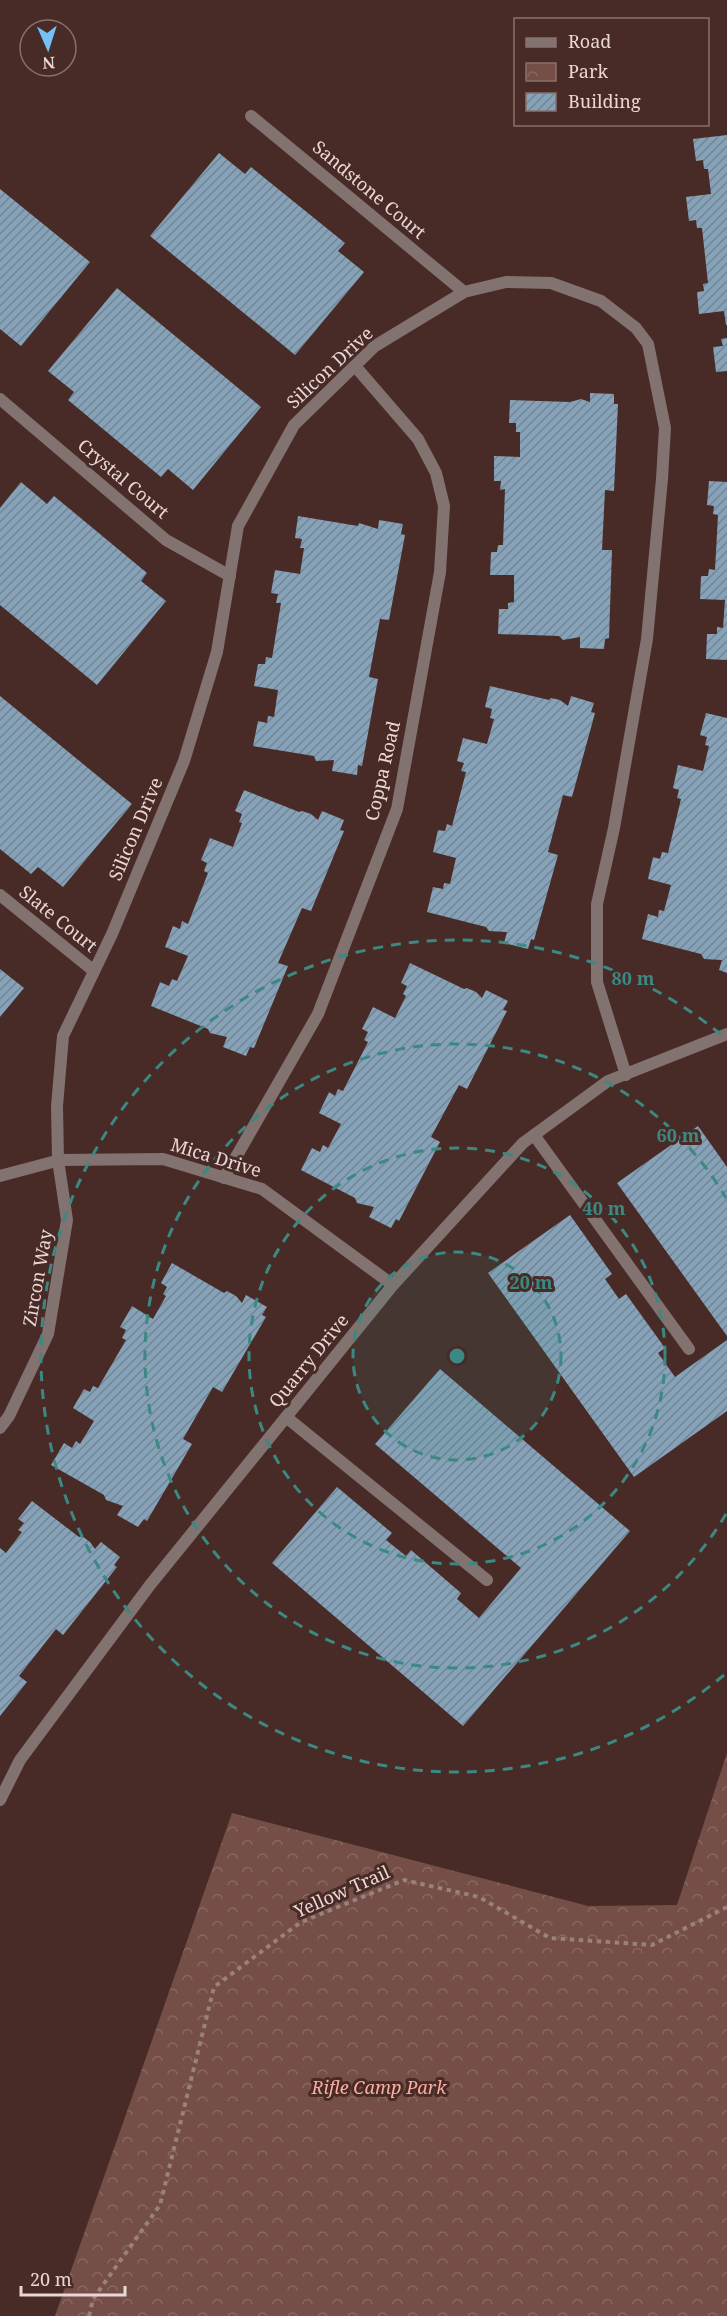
<svg xmlns="http://www.w3.org/2000/svg" width="727" height="2316" viewBox="0 0 727 2316" font-family="'Noto Serif',serif">
<style>
.park{fill:url(#park-crowns)}
.building{fill:url(#building-hatch)}
.lines{fill:none;stroke-linecap:round;stroke-linejoin:round}
.path{stroke:#99817e;stroke-width:4;stroke-dasharray:4.5 4.5;stroke-linecap:butt}
.service{stroke:#827270;stroke-width:12}
.minor{stroke:#827270;stroke-width:12}
.ring{fill:none;stroke:#3b8982;stroke-width:3;stroke-dasharray:10 8}
.labels{text-anchor:middle;stroke-width:6;stroke-linejoin:round;paint-order:stroke}
.street-label{font-size:18px;fill:#ead7d4;stroke:#482b27}
.park-label{font-size:18px;font-style:italic;fill:#fcaca0;stroke:#482b27}
.centre{fill:#3b8982;stroke:#482b27;stroke-width:3}
.ring-label{font-size:18px;text-anchor:middle;font-weight:bold;fill:#3b8982;stroke:#482b27;stroke-width:6;stroke-linejoin:round;paint-order:stroke}
</style>
<defs>
<pattern id="park-crowns" width="20" height="18" patternUnits="userSpaceOnUse" patternTransform="scale(1.5)"><rect width="20" height="18" fill="#754e48"/><path d="M2 6a3 3 0 1 1 6 0M12 15a3 3 0 1 1 6 0" fill="none" stroke="#896762"/></pattern>
<pattern id="building-hatch" width="6" height="6" patternUnits="userSpaceOnUse" patternTransform="scale(1.5)"><rect width="6" height="6" fill="#86a2b8"/><path d="M-1 1l2-2M0 6l6-6M5 7l2-2" fill="none" stroke="#738594"/></pattern>
</defs>
<rect width="100%" height="100%" fill="#482b27"/>
<path class="park" d="M 727,1753 L 727,2316 L 55,2316 L 232,1813 L 588,1906 L 677,1905 Z"/>
<g class="building">
<path d="M 727,135 L 727,325 L 726,325 L 724,311 L 699,314 L 697,292 L 704,291 L 703,284 L 708,283 L 702,228 L 697,228 L 696,220 L 689,221 L 686,197 L 711,194 L 708,169 L 704,169 L 703,160 L 696,161 L 693,139 Z"/>
<path d="M 219,153 L 245,174 L 251,167 L 345,243 L 338,251 L 364,272 L 295,355 L 150,236 Z"/>
<path d="M 0,189 L 90,262 L 21,346 L 0,329 Z"/>
<path d="M 117,288 L 261,407 L 193,490 L 168,469 L 161,477 L 68,400 L 74,392 L 48,371 Z"/>
<path d="M 727,338 L 727,371 L 716,372 L 713,347 L 723,346 L 721,339 Z"/>
<path d="M 590,393 L 614,394 L 614,404 L 618,404 L 614,491 L 605,490 L 602,550 L 612,550 L 609,638 L 605,639 L 604,649 L 580,648 L 580,637 L 563,640 L 559,636 L 498,634 L 499,609 L 508,609 L 508,603 L 514,602 L 514,575 L 490,575 L 491,552 L 497,552 L 498,545 L 503,545 L 505,489 L 500,490 L 501,481 L 494,481 L 494,456 L 520,457 L 520,432 L 516,432 L 516,423 L 509,423 L 510,400 L 570,402 L 581,399 L 590,402 Z"/>
<path d="M 709,481 L 727,482 L 727,660 L 706,659 L 707,634 L 717,634 L 717,627 L 723,628 L 725,600 L 700,599 L 701,576 L 708,576 L 709,569 L 715,570 L 718,515 L 713,514 L 714,506 L 707,505 Z"/>
<path d="M 21,482 L 47,504 L 54,496 L 147,573 L 141,581 L 166,601 L 97,685 L 0,605 L 0,508 Z"/>
<path d="M 298,516 L 358,526 L 359,523 L 378,529 L 379,520 L 403,524 L 401,534 L 405,535 L 389,620 L 380,619 L 369,677 L 378,679 L 362,766 L 358,765 L 357,775 L 332,771 L 334,760 L 316,761 L 314,756 L 253,746 L 258,721 L 267,723 L 268,716 L 274,717 L 278,690 L 254,686 L 258,664 L 265,664 L 266,657 L 272,658 L 281,603 L 276,603 L 278,594 L 271,593 L 275,570 L 300,574 L 304,548 L 300,548 L 302,539 L 295,538 Z"/>
<path d="M 490,686 L 549,700 L 551,698 L 560,700 L 568,706 L 571,696 L 594,703 L 591,712 L 595,713 L 572,797 L 563,795 L 548,852 L 558,855 L 534,940 L 531,939 L 528,949 L 504,943 L 507,932 L 489,931 L 486,927 L 427,912 L 433,887 L 443,889 L 444,883 L 450,884 L 456,858 L 433,852 L 438,830 L 445,831 L 447,824 L 452,826 L 466,772 L 461,771 L 464,763 L 457,761 L 463,738 L 487,744 L 494,719 L 490,718 L 492,709 L 485,707 Z"/>
<path d="M 0,696 L 132,804 L 63,887 L 38,867 L 31,874 L 0,849 Z"/>
<path d="M 706,713 L 727,718 L 727,973 L 719,970 L 722,960 L 704,959 L 701,954 L 642,939 L 648,914 L 658,917 L 659,910 L 664,911 L 671,885 L 648,879 L 653,857 L 660,859 L 662,852 L 668,853 L 681,799 L 677,798 L 679,790 L 673,788 L 678,765 L 703,771 L 709,746 L 705,745 L 707,737 L 700,735 Z"/>
<path d="M 244,790 L 299,812 L 302,811 L 311,814 L 318,820 L 322,811 L 344,820 L 340,830 L 344,831 L 311,911 L 302,908 L 278,963 L 288,966 L 254,1048 L 250,1047 L 246,1056 L 223,1047 L 227,1037 L 210,1033 L 208,1029 L 151,1006 L 160,982 L 169,986 L 172,979 L 177,981 L 188,956 L 165,947 L 173,926 L 180,929 L 182,921 L 188,924 L 208,873 L 204,871 L 207,863 L 201,860 L 210,838 L 233,847 L 242,823 L 239,822 L 242,814 L 235,811 Z"/>
<path d="M 410,963 L 464,989 L 467,988 L 476,992 L 482,998 L 486,990 L 508,1001 L 503,1010 L 507,1011 L 467,1089 L 459,1085 L 431,1137 L 440,1142 L 399,1221 L 396,1219 L 391,1228 L 369,1217 L 374,1207 L 357,1203 L 355,1198 L 301,1170 L 312,1148 L 320,1152 L 323,1145 L 328,1148 L 341,1124 L 319,1113 L 329,1092 L 335,1096 L 338,1089 L 343,1091 L 368,1042 L 364,1040 L 368,1032 L 362,1029 L 373,1007 L 395,1018 L 406,996 L 403,994 L 407,986 L 401,983 Z"/>
<path d="M 0,969 L 24,988 L 0,1017 Z"/>
<path d="M 698,1126 L 727,1167 L 727,1336 L 617,1183 Z"/>
<path d="M 570,1215 L 612,1274 L 605,1279 L 619,1299 L 626,1294 L 665,1348 L 658,1353 L 675,1377 L 727,1340 L 727,1411 L 634,1477 L 488,1273 Z"/>
<path d="M 172,1263 L 224,1293 L 227,1291 L 236,1296 L 242,1303 L 246,1295 L 267,1307 L 262,1315 L 266,1317 L 222,1392 L 213,1387 L 183,1439 L 192,1444 L 147,1521 L 144,1519 L 138,1527 L 117,1515 L 123,1506 L 106,1500 L 104,1495 L 51,1465 L 64,1443 L 72,1448 L 76,1441 L 80,1444 L 94,1421 L 73,1408 L 84,1389 L 90,1392 L 93,1386 L 98,1388 L 126,1340 L 122,1338 L 126,1330 L 120,1327 L 132,1306 L 153,1319 L 166,1296 L 163,1294 L 167,1287 L 161,1283 Z"/>
<path d="M 440,1369 L 630,1531 L 463,1726 L 272,1563 L 337,1487 L 392,1533 L 386,1540 L 406,1556 L 411,1550 L 461,1593 L 457,1599 L 479,1618 L 521,1568 L 375,1444 Z"/>
<path d="M 32,1501 L 79,1537 L 82,1536 L 90,1542 L 95,1549 L 101,1542 L 120,1557 L 114,1565 L 117,1567 L 63,1635 L 56,1629 L 19,1676 L 27,1682 L 0,1716 L 0,1548 L 6,1553 L 22,1532 L 18,1530 L 24,1523 L 18,1519 Z"/>
</g>
<g class="lines">
<path class="path" d="M 89,2316 L 93,2299 L 160,2205 L 214,1987 L 301,1922 L 404,1880 L 479,1897 L 550,1938 L 652,1945 L 727,1907"/>
<g class="service">
<path d="M 534,1135 L 689,1349"/>
<path d="M 286,1417 L 487,1580"/>
</g>
<g class="minor">
<path d="M 251,116 L 464,292"/>
<path d="M 0,399 L 166,540 L 230,576"/>
<path d="M 0,895 L 94,971"/>
<path d="M 0,1176 L 60,1160 L 163,1159 L 262,1189 L 393,1285"/>
<path d="M 224,1178 L 318,1014 L 397,809 L 440,572 L 444,506 L 436,473 L 418,439 L 355,366"/>
<path d="M 0,1428 L 9,1416 L 48,1334 L 67,1220 L 58,1160 L 57,1106 L 63,1036 L 112,934 L 184,761 L 217,652 L 238,526 L 294,425 L 375,346 L 464,292 L 506,282 L 551,283 L 601,301 L 636,328 L 648,344 L 665,428 L 662,479 L 647,639 L 614,828 L 597,904 L 597,982 L 626,1075"/>
<path d="M 0,1800 L 20,1760 L 150,1585 L 393,1285 L 523,1143 L 608,1081 L 727,1034"/>
</g>
</g>
<circle cx="457" cy="1356" r="104" fill="#3b8982" fill-opacity=".12"/>
<g class="ring">
<circle cx="457" cy="1356" r="104"/>
<circle cx="457" cy="1356" r="208"/>
<path d="M726 1514A312 312 0 1 1 726 1198"/>
<path d="M724 1675A416 416 0 1 1 724 1037"/>
</g>
<g class="labels">
<g class="street-label">
<text transform="translate(369 190) rotate(40)" y="6">Sandstone Court</text>
<text transform="translate(330 368) rotate(-43)" y="6">Silicon Drive</text>
<text transform="translate(123 479) rotate(40)" y="6">Crystal Court</text>
<text transform="translate(383 771) rotate(-77)" y="6">Coppa Road</text>
<text transform="translate(136 829) rotate(-67)" y="6">Silicon Drive</text>
<text transform="translate(58 919) rotate(39)" y="6">Slate Court</text>
<text transform="translate(216 1158) rotate(17)" y="6">Mica Drive</text>
<text transform="translate(38 1278) rotate(-80)" y="6">Zircon Way</text>
<text transform="translate(309 1361) rotate(-51)" y="6">Quarry Drive</text>
<text transform="translate(342 1892) rotate(-24)" y="6">Yellow Trail</text>
</g>
<g class="park-label">
<text x="379" y="2094">Rifle Camp Park</text>
</g>
</g>
<circle cx="457" cy="1356" r="9" class="centre"/>
<g class="ring-label">
<text x="633" y="985">80 m</text>
<text x="678" y="1142">60 m</text>
<text x="604" y="1215">40 m</text>
<text x="531" y="1289">20 m</text>
</g>
<rect x="514" y="18" width="195" height="108" fill="#482b27" stroke="#89706c" stroke-width="1.5"/>
<rect x="526" y="38" width="30" height="9" fill="#827270" stroke="#89706c" stroke-width="1.5"/>
<text x="568" y="48" font-size="18" fill="#ead7d4">Road</text>
<rect x="526" y="63" width="30" height="18" fill="url(#park-crowns)" stroke="#89706c" stroke-width="1.5"/>
<text x="568" y="78" font-size="18" fill="#ead7d4">Park</text>
<rect x="526" y="93" width="30" height="18" fill="url(#building-hatch)" stroke="#89706c" stroke-width="1.5"/>
<text x="568" y="108" font-size="18" fill="#ead7d4">Building</text>
<g transform="translate(48 48) rotate(177)"><circle r="28" fill="#482b27" stroke="#89706c" stroke-width="1.5"/>
<path d="M0-4.5L10 22L0 15L-10 22Z" fill="#75c0f6"/>
<text y="-9" font-size="16" font-weight="bold" text-anchor="middle" fill="#ead7d4">N</text>
</g>
<path d="M21 2286v9h104v-9" fill="none" stroke="#ead7d4" stroke-width="3"/>
<text x="30" y="2286" font-size="18" fill="#ead7d4" stroke="#482b27" stroke-width="4.5" paint-order="stroke">20 m</text>
</svg>
